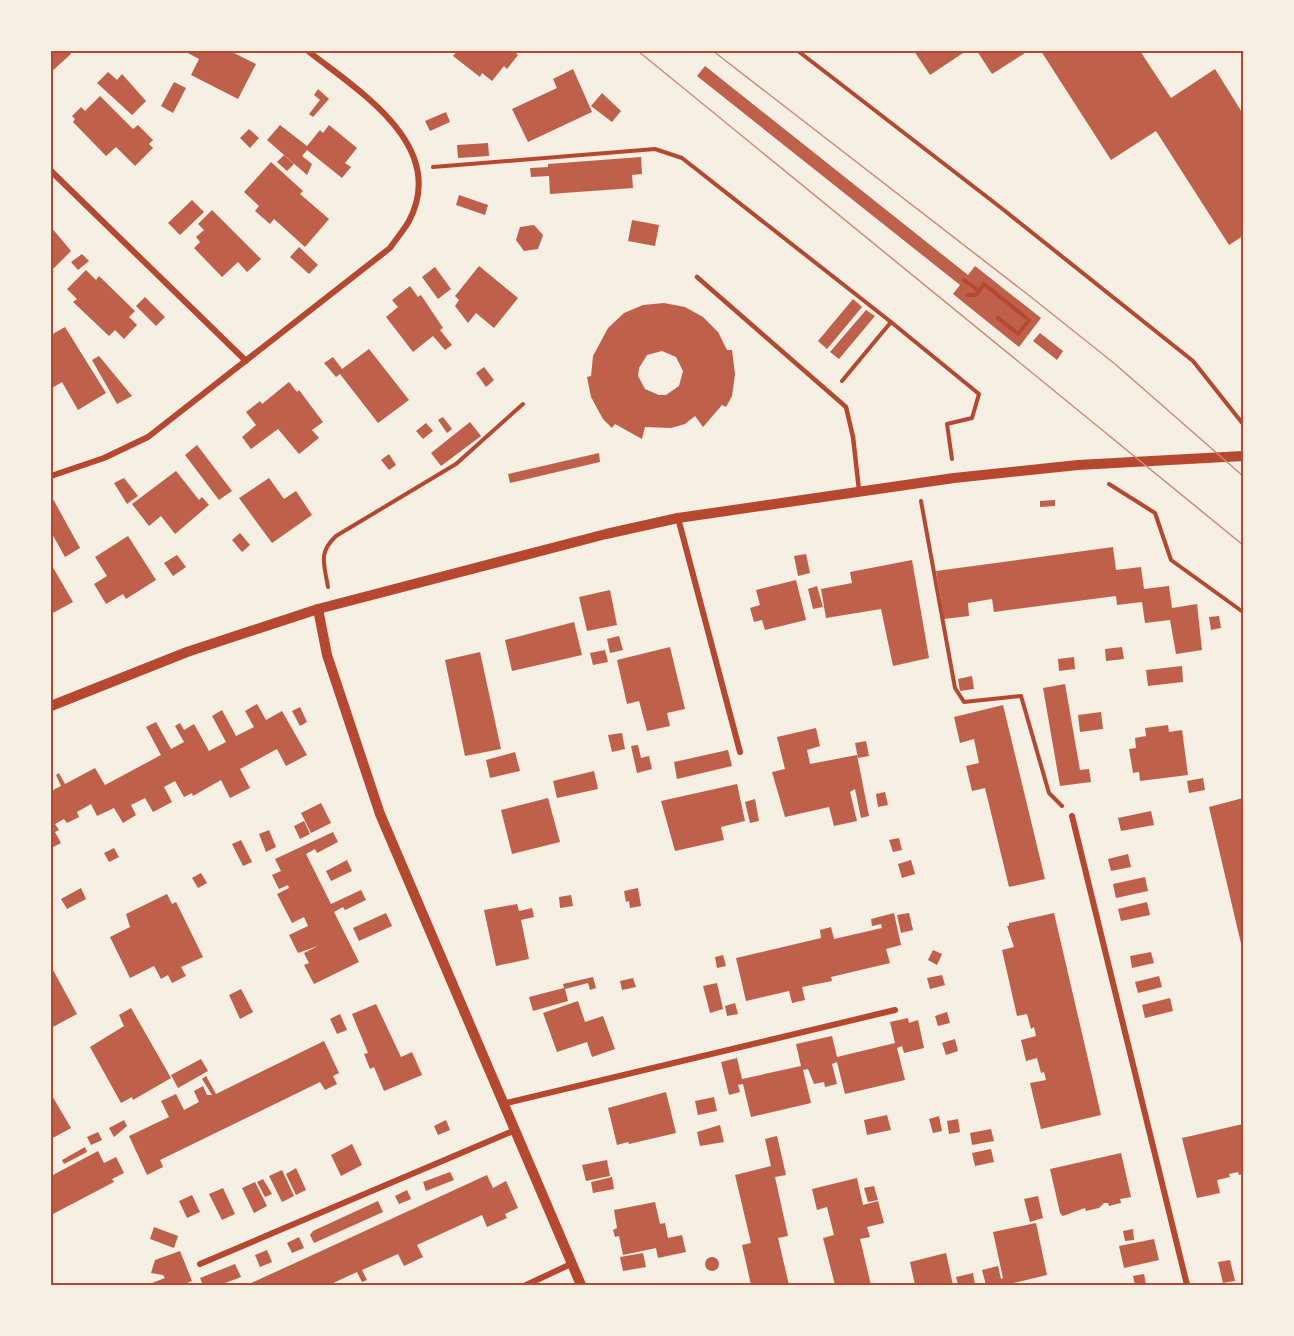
<svg xmlns="http://www.w3.org/2000/svg" width="1294" height="1336" viewBox="0 0 1294 1336" font-family="'Source Sans 3',sans-serif">
<style>
.building{fill:#bf614a;fill-rule:evenodd}
.lines{fill:none;stroke-linecap:round;stroke-linejoin:round}
.path{stroke:#b5482f;stroke-width:4}
.service{stroke:#b5482f;stroke-width:4.5}
.minor{stroke:#b5482f;stroke-width:6}
.tertiary{stroke:#b5482f;stroke-width:10}
.tram{stroke:#cf8b77;stroke-width:1.5}
.neatline{fill:none;stroke:#b5482f;stroke-width:2}
</style>
<rect width="100%" height="100%" fill="#f6efe4"/>
<g class="building">
<path d="M 51,51 L 68,51 L 71,54 L 51,72 Z"/>
<path d="M 184,51 L 230,51 L 256,64 L 238,99 L 191,75 L 199,59 Z"/>
<path d="M 457,51 L 514,51 L 518,55 L 507,69 L 504,66 L 492,81 L 482,73 L 480,77 L 453,56 Z"/>
<path d="M 914,51 L 966,51 L 930,75 Z"/>
<path d="M 977,51 L 1028,51 L 992,74 Z"/>
<path d="M 1041,51 L 1140,51 L 1171,98 L 1215,69 L 1243,114 L 1243,236 L 1229,245 L 1156,131 L 1111,160 Z"/>
<path d="M 705,66 L 968,275 L 975,266 L 1041,318 L 1019,347 L 953,294 L 960,285 L 697,76 Z"/>
<path d="M 573,69 L 592,112 L 528,142 L 512,109 L 557,88 L 553,79 Z"/>
<path d="M 108,72 L 117,80 L 122,74 L 146,101 L 132,115 L 97,83 Z"/>
<path d="M 174,82 L 186,88 L 173,113 L 161,106 Z"/>
<path d="M 318,89 L 329,99 L 313,117 L 309,114 L 320,100 L 314,95 Z"/>
<path d="M 602,93 L 621,111 L 612,122 L 591,106 Z"/>
<path d="M 100,96 L 133,129 L 138,125 L 153,140 L 149,144 L 153,148 L 135,166 L 116,147 L 106,156 L 73,122 L 75,119 L 72,116 L 81,107 L 85,111 Z"/>
<path d="M 446,112 L 450,122 L 430,131 L 425,121 Z"/>
<path d="M 280,125 L 307,146 L 320,130 L 323,133 L 329,125 L 357,148 L 345,163 L 351,167 L 342,178 L 307,150 L 302,156 L 312,164 L 307,175 L 267,140 Z"/>
<path d="M 249,129 L 259,138 L 250,148 L 240,138 Z"/>
<path d="M 488,143 L 489,156 L 458,158 L 457,145 Z"/>
<path d="M 284,155 L 294,164 L 287,171 L 277,162 Z"/>
<path d="M 641,157 L 642,174 L 632,175 L 633,188 L 550,194 L 549,176 L 531,177 L 530,168 L 548,167 L 548,164 Z"/>
<path d="M 271,162 L 303,191 L 300,194 L 329,219 L 305,247 L 274,219 L 270,224 L 255,211 L 259,206 L 244,192 Z"/>
<path d="M 459,195 L 488,205 L 485,215 L 456,205 Z"/>
<path d="M 192,200 L 204,212 L 180,235 L 168,223 Z"/>
<path d="M 212,210 L 261,259 L 247,272 L 238,262 L 222,277 L 194,248 L 200,242 L 196,237 L 204,230 L 198,224 Z"/>
<path d="M 632,220 L 659,225 L 655,246 L 628,241 Z"/>
<path d="M 534,225 L 543,235 L 538,249 L 524,251 L 516,240 L 520,227 Z"/>
<path d="M 51,227 L 71,251 L 51,271 Z"/>
<path d="M 299,247 L 318,265 L 309,274 L 290,257 Z"/>
<path d="M 82,254 L 89,261 L 78,270 L 71,262 Z"/>
<path d="M 479,266 L 518,298 L 494,328 L 476,313 L 468,323 L 455,306 L 459,300 L 455,296 Z"/>
<path d="M 435,267 L 451,289 L 438,299 L 422,277 Z"/>
<path d="M 86,270 L 96,280 L 99,276 L 135,311 L 129,317 L 137,325 L 124,339 L 115,330 L 109,336 L 73,302 L 77,299 L 67,289 Z"/>
<path d="M 410,286 L 418,297 L 421,295 L 443,328 L 440,330 L 452,345 L 445,350 L 433,336 L 413,352 L 386,317 L 398,307 L 392,300 Z"/>
<path d="M 145,297 L 165,317 L 156,326 L 136,306 Z"/>
<path d="M 853,299 L 862,307 L 827,349 L 818,341 Z"/>
<path d="M 664,303 L 685,307 L 703,317 L 718,332 L 727,350 L 732,350 L 735,374 L 732,396 L 726,407 L 722,405 L 703,427 L 695,416 L 685,424 L 671,428 L 645,427 L 642,439 L 615,424 L 612,428 L 603,419 L 591,397 L 587,377 L 591,376 L 593,356 L 608,328 L 624,313 L 643,305 ZM 662,351 L 676,357 L 683,371 L 679,386 L 666,395 L 659,395 L 645,389 L 638,376 L 639,368 L 647,355 Z"/>
<path d="M 866,310 L 875,316 L 839,359 L 830,352 Z"/>
<path d="M 65,327 L 106,393 L 78,410 L 62,382 L 52,388 L 51,385 L 53,366 L 51,335 Z"/>
<path d="M 1040,333 L 1063,351 L 1057,360 L 1033,341 Z"/>
<path d="M 369,349 L 409,400 L 378,423 L 340,374 L 336,377 L 324,363 L 333,357 L 342,369 Z"/>
<path d="M 99,356 L 132,396 L 117,404 L 92,360 Z"/>
<path d="M 484,367 L 494,380 L 486,387 L 476,373 Z"/>
<path d="M 289,382 L 297,392 L 299,390 L 323,422 L 312,430 L 319,438 L 299,454 L 278,429 L 251,449 L 242,437 L 256,425 L 246,412 L 260,401 L 262,404 Z"/>
<path d="M 443,417 L 452,429 L 447,433 L 438,420 Z"/>
<path d="M 470,422 L 481,436 L 441,466 L 431,453 Z"/>
<path d="M 426,423 L 433,431 L 423,439 L 416,431 Z"/>
<path d="M 197,445 L 232,491 L 219,500 L 185,455 Z"/>
<path d="M 599,453 L 600,462 L 510,483 L 508,474 Z"/>
<path d="M 389,454 L 396,465 L 389,470 L 381,460 Z"/>
<path d="M 176,471 L 199,500 L 202,497 L 209,505 L 175,534 L 161,516 L 149,526 L 132,504 Z"/>
<path d="M 124,478 L 138,496 L 127,504 L 114,483 Z"/>
<path d="M 269,478 L 284,499 L 296,491 L 312,515 L 272,543 L 239,498 Z"/>
<path d="M 53,499 L 80,548 L 65,557 L 51,532 Z"/>
<path d="M 1055,500 L 1055,506 L 1040,507 L 1040,501 Z"/>
<path d="M 240,533 L 250,545 L 242,552 L 232,540 Z"/>
<path d="M 128,536 L 156,580 L 126,599 L 123,594 L 106,604 L 94,584 L 107,576 L 95,557 Z"/>
<path d="M 1113,547 L 1116,570 L 1141,567 L 1144,589 L 1169,586 L 1172,608 L 1197,604 L 1202,650 L 1176,654 L 1170,620 L 1145,623 L 1142,602 L 1117,605 L 1116,596 L 994,612 L 992,599 L 968,603 L 969,616 L 944,619 L 936,571 Z"/>
<path d="M 806,554 L 810,573 L 798,576 L 794,556 Z"/>
<path d="M 177,555 L 186,567 L 173,576 L 164,563 Z"/>
<path d="M 912,560 L 929,658 L 893,666 L 881,609 L 826,618 L 821,589 L 852,583 L 850,572 Z"/>
<path d="M 51,564 L 73,602 L 51,614 Z"/>
<path d="M 796,580 L 806,620 L 765,630 L 762,620 L 754,622 L 750,608 L 760,605 L 756,590 Z"/>
<path d="M 817,586 L 823,607 L 813,609 L 808,589 Z"/>
<path d="M 610,590 L 617,625 L 587,631 L 579,597 Z"/>
<path d="M 1219,616 L 1221,628 L 1211,630 L 1209,617 Z"/>
<path d="M 574,622 L 582,655 L 512,671 L 505,640 Z"/>
<path d="M 619,636 L 623,650 L 610,653 L 607,639 Z"/>
<path d="M 670,647 L 685,709 L 667,713 L 670,726 L 647,731 L 639,701 L 627,704 L 617,660 Z"/>
<path d="M 1122,647 L 1124,659 L 1106,661 L 1105,649 Z"/>
<path d="M 605,650 L 608,662 L 593,665 L 590,653 Z"/>
<path d="M 480,652 L 501,749 L 465,756 L 445,660 Z"/>
<path d="M 1074,657 L 1075,669 L 1059,671 L 1058,659 Z"/>
<path d="M 1182,666 L 1183,682 L 1148,686 L 1146,670 Z"/>
<path d="M 972,676 L 974,689 L 960,691 L 958,679 Z"/>
<path d="M 1065,684 L 1080,770 L 1089,769 L 1091,782 L 1060,786 L 1043,688 Z"/>
<path d="M 257,704 L 266,720 L 282,711 L 307,755 L 286,766 L 277,749 L 240,769 L 250,788 L 230,798 L 221,780 L 193,796 L 192,793 L 184,797 L 175,781 L 164,787 L 172,802 L 153,812 L 145,798 L 131,805 L 136,815 L 123,823 L 114,808 L 97,816 L 91,804 L 77,812 L 79,817 L 67,823 L 64,819 L 55,824 L 59,830 L 55,832 L 61,843 L 51,848 L 51,791 L 61,786 L 56,775 L 59,773 L 65,784 L 95,768 L 105,785 L 161,755 L 146,727 L 156,722 L 171,749 L 184,742 L 175,726 L 180,723 L 184,730 L 194,724 L 209,751 L 226,742 L 212,716 L 222,710 L 236,736 L 254,727 L 245,711 Z"/>
<path d="M 1003,705 L 1045,879 L 1009,887 L 985,788 L 972,791 L 966,766 L 979,763 L 974,739 L 960,743 L 954,717 Z"/>
<path d="M 300,707 L 307,722 L 300,726 L 292,711 Z"/>
<path d="M 1101,712 L 1103,729 L 1080,732 L 1078,715 Z"/>
<path d="M 1168,725 L 1169,732 L 1182,730 L 1188,775 L 1140,781 L 1139,772 L 1133,773 L 1129,749 L 1136,748 L 1135,738 L 1146,736 L 1145,728 Z"/>
<path d="M 816,728 L 820,746 L 807,750 L 810,764 L 857,755 L 869,816 L 861,818 L 855,789 L 850,792 L 857,821 L 834,826 L 829,807 L 785,817 L 772,772 L 785,769 L 777,737 Z"/>
<path d="M 622,733 L 625,749 L 612,752 L 608,735 Z"/>
<path d="M 866,741 L 869,756 L 858,758 L 855,743 Z"/>
<path d="M 638,745 L 641,758 L 649,756 L 652,769 L 637,773 L 631,746 Z"/>
<path d="M 728,750 L 732,766 L 677,779 L 674,762 Z"/>
<path d="M 515,752 L 520,771 L 490,778 L 486,760 Z"/>
<path d="M 594,771 L 598,789 L 557,798 L 553,781 Z"/>
<path d="M 1203,778 L 1205,790 L 1189,793 L 1187,781 Z"/>
<path d="M 737,784 L 745,821 L 721,827 L 724,840 L 675,851 L 661,801 Z"/>
<path d="M 885,792 L 888,805 L 878,807 L 876,794 Z"/>
<path d="M 548,798 L 560,842 L 512,854 L 501,810 Z"/>
<path d="M 1243,798 L 1243,948 L 1242,948 L 1209,807 Z"/>
<path d="M 755,799 L 759,821 L 750,823 L 745,802 Z"/>
<path d="M 321,803 L 331,823 L 311,833 L 301,813 Z"/>
<path d="M 1151,811 L 1154,825 L 1121,831 L 1118,818 Z"/>
<path d="M 304,821 L 310,834 L 300,839 L 294,826 Z"/>
<path d="M 269,830 L 276,847 L 266,852 L 259,834 Z"/>
<path d="M 333,832 L 338,842 L 317,853 L 315,849 L 306,854 L 331,904 L 361,890 L 366,900 L 345,910 L 343,907 L 334,912 L 359,962 L 314,984 L 304,965 L 309,963 L 304,953 L 318,946 L 298,953 L 289,935 L 308,926 L 304,917 L 292,923 L 277,894 L 289,888 L 288,885 L 279,889 L 272,875 L 281,871 L 275,859 Z"/>
<path d="M 899,838 L 902,850 L 893,852 L 889,840 Z"/>
<path d="M 241,840 L 252,862 L 243,866 L 232,844 Z"/>
<path d="M 114,848 L 119,857 L 109,862 L 104,853 Z"/>
<path d="M 1128,854 L 1131,867 L 1111,871 L 1108,859 Z"/>
<path d="M 347,860 L 352,871 L 331,881 L 326,871 Z"/>
<path d="M 911,860 L 915,874 L 902,878 L 898,864 Z"/>
<path d="M 201,873 L 207,883 L 198,888 L 192,878 Z"/>
<path d="M 1145,877 L 1148,891 L 1116,898 L 1113,884 Z"/>
<path d="M 81,888 L 86,899 L 67,909 L 61,899 Z"/>
<path d="M 638,888 L 641,906 L 630,908 L 629,901 L 626,902 L 624,891 Z"/>
<path d="M 167,894 L 172,904 L 176,902 L 203,957 L 181,967 L 186,976 L 172,983 L 168,975 L 161,979 L 154,966 L 130,978 L 110,937 L 130,927 L 126,914 Z"/>
<path d="M 571,895 L 573,906 L 560,908 L 559,897 Z"/>
<path d="M 1147,902 L 1150,915 L 1121,921 L 1118,909 Z"/>
<path d="M 517,904 L 519,911 L 532,908 L 534,917 L 521,920 L 529,959 L 496,966 L 484,910 Z"/>
<path d="M 386,913 L 392,926 L 359,941 L 353,928 Z"/>
<path d="M 894,913 L 901,945 L 886,949 L 890,963 L 831,977 L 832,981 L 802,987 L 805,1000 L 792,1003 L 789,991 L 746,1001 L 736,958 L 821,938 L 820,930 L 831,927 L 834,939 L 882,928 L 881,924 L 872,926 L 871,919 Z"/>
<path d="M 909,913 L 913,930 L 901,933 L 897,915 Z"/>
<path d="M 1054,913 L 1101,1115 L 1041,1129 L 1030,1083 L 1046,1080 L 1044,1072 L 1041,1073 L 1037,1058 L 1026,1061 L 1021,1040 L 1036,1036 L 1034,1027 L 1031,1029 L 1027,1014 L 1017,1016 L 1002,950 L 1014,947 L 1007,926 L 1009,926 L 1009,923 Z"/>
<path d="M 933,950 L 942,954 L 937,965 L 928,960 Z"/>
<path d="M 1151,952 L 1154,963 L 1132,968 L 1130,956 Z"/>
<path d="M 723,955 L 726,966 L 717,968 L 715,957 Z"/>
<path d="M 53,970 L 77,1014 L 51,1028 L 51,971 Z"/>
<path d="M 942,975 L 945,985 L 930,989 L 927,978 Z"/>
<path d="M 1159,976 L 1162,987 L 1138,993 L 1135,982 Z"/>
<path d="M 593,977 L 596,988 L 590,990 L 588,983 L 565,989 L 568,1001 L 533,1011 L 529,997 L 564,988 L 563,984 Z"/>
<path d="M 633,978 L 636,987 L 622,990 L 620,981 Z"/>
<path d="M 717,983 L 723,1009 L 710,1013 L 703,986 Z"/>
<path d="M 241,989 L 253,1012 L 240,1019 L 229,995 Z"/>
<path d="M 1170,998 L 1173,1011 L 1145,1018 L 1142,1005 Z"/>
<path d="M 578,1001 L 585,1022 L 603,1016 L 615,1049 L 592,1057 L 587,1042 L 557,1052 L 543,1013 Z"/>
<path d="M 735,1003 L 738,1014 L 727,1016 L 725,1006 Z"/>
<path d="M 376,1004 L 401,1057 L 412,1052 L 422,1075 L 384,1091 L 374,1067 L 370,1069 L 364,1054 L 368,1053 L 352,1014 Z"/>
<path d="M 131,1008 L 171,1078 L 133,1100 L 132,1097 L 121,1103 L 90,1047 L 124,1026 L 119,1015 Z"/>
<path d="M 947,1012 L 950,1023 L 938,1026 L 935,1016 Z"/>
<path d="M 340,1014 L 347,1030 L 337,1034 L 330,1019 Z"/>
<path d="M 908,1018 L 909,1023 L 918,1020 L 924,1048 L 904,1053 L 902,1046 L 897,1048 L 905,1080 L 845,1094 L 837,1062 L 832,1064 L 837,1084 L 825,1087 L 824,1082 L 814,1084 L 808,1069 L 803,1070 L 811,1103 L 751,1117 L 743,1084 L 738,1085 L 740,1092 L 729,1095 L 721,1062 L 737,1058 L 742,1079 L 801,1066 L 796,1044 L 832,1036 L 837,1057 L 895,1043 L 890,1022 Z"/>
<path d="M 955,1039 L 958,1051 L 946,1055 L 942,1043 Z"/>
<path d="M 324,1041 L 339,1073 L 333,1076 L 337,1084 L 325,1090 L 320,1082 L 160,1160 L 163,1167 L 147,1175 L 129,1136 L 169,1117 L 161,1101 L 176,1094 L 184,1110 L 199,1102 L 194,1091 L 203,1086 L 207,1095 L 212,1095 L 202,1079 L 206,1076 L 216,1094 Z"/>
<path d="M 201,1059 L 208,1071 L 178,1088 L 171,1075 Z"/>
<path d="M 666,1092 L 676,1133 L 629,1144 L 628,1142 L 617,1145 L 608,1108 Z"/>
<path d="M 51,1094 L 71,1128 L 51,1139 Z"/>
<path d="M 714,1097 L 717,1111 L 698,1115 L 695,1101 Z"/>
<path d="M 887,1115 L 891,1130 L 867,1135 L 864,1120 Z"/>
<path d="M 939,1116 L 942,1131 L 933,1133 L 929,1119 Z"/>
<path d="M 958,1119 L 960,1132 L 949,1134 L 947,1121 Z"/>
<path d="M 124,1120 L 127,1126 L 114,1137 L 109,1128 Z"/>
<path d="M 446,1120 L 450,1130 L 438,1135 L 434,1126 Z"/>
<path d="M 1243,1124 L 1243,1174 L 1239,1175 L 1238,1172 L 1229,1174 L 1230,1177 L 1217,1180 L 1220,1193 L 1197,1198 L 1182,1138 Z"/>
<path d="M 720,1125 L 724,1142 L 700,1146 L 697,1132 Z"/>
<path d="M 991,1129 L 994,1141 L 972,1145 L 970,1133 Z"/>
<path d="M 98,1132 L 102,1140 L 91,1145 L 87,1137 Z"/>
<path d="M 777,1136 L 786,1175 L 775,1177 L 788,1236 L 778,1238 L 789,1285 L 751,1285 L 742,1245 L 751,1243 L 735,1175 L 771,1166 L 765,1139 Z"/>
<path d="M 352,1144 L 362,1165 L 341,1176 L 331,1155 Z"/>
<path d="M 85,1147 L 87,1152 L 64,1164 L 62,1160 Z"/>
<path d="M 991,1149 L 994,1162 L 975,1166 L 972,1153 Z"/>
<path d="M 98,1151 L 104,1163 L 116,1157 L 124,1173 L 112,1179 L 114,1182 L 51,1215 L 51,1176 Z"/>
<path d="M 1121,1153 L 1131,1197 L 1120,1199 L 1121,1203 L 1109,1206 L 1108,1203 L 1104,1203 L 1099,1208 L 1086,1211 L 1085,1208 L 1063,1216 L 1060,1213 L 1050,1169 Z"/>
<path d="M 607,1160 L 610,1176 L 586,1181 L 582,1165 Z"/>
<path d="M 296,1168 L 306,1190 L 296,1195 L 286,1174 Z"/>
<path d="M 282,1170 L 294,1196 L 282,1202 L 269,1176 Z"/>
<path d="M 450,1172 L 454,1180 L 426,1191 L 423,1182 Z"/>
<path d="M 487,1175 L 493,1188 L 506,1181 L 518,1208 L 505,1214 L 507,1218 L 487,1227 L 482,1215 L 417,1245 L 423,1257 L 404,1266 L 398,1254 L 362,1270 L 367,1280 L 362,1282 L 357,1272 L 329,1285 L 247,1285 Z"/>
<path d="M 612,1177 L 614,1189 L 593,1193 L 591,1182 Z"/>
<path d="M 857,1178 L 863,1205 L 878,1201 L 884,1223 L 867,1227 L 870,1237 L 860,1239 L 871,1285 L 835,1285 L 823,1238 L 834,1235 L 827,1207 L 817,1210 L 812,1189 Z"/>
<path d="M 263,1179 L 272,1194 L 265,1197 L 257,1182 Z"/>
<path d="M 255,1182 L 267,1206 L 254,1213 L 242,1188 Z"/>
<path d="M 874,1186 L 878,1200 L 868,1202 L 864,1188 Z"/>
<path d="M 223,1188 L 235,1214 L 222,1220 L 209,1194 Z"/>
<path d="M 407,1190 L 411,1199 L 399,1204 L 395,1196 Z"/>
<path d="M 192,1195 L 200,1212 L 187,1218 L 179,1201 Z"/>
<path d="M 1038,1196 L 1043,1218 L 1030,1222 L 1024,1199 Z"/>
<path d="M 378,1201 L 383,1212 L 314,1243 L 310,1235 L 313,1231 Z"/>
<path d="M 655,1202 L 660,1224 L 665,1223 L 668,1238 L 682,1235 L 686,1252 L 658,1258 L 656,1248 L 623,1255 L 619,1236 L 615,1237 L 613,1230 L 617,1228 L 614,1210 Z"/>
<path d="M 1036,1223 L 1047,1275 L 1005,1285 L 986,1285 L 982,1270 L 998,1266 L 1001,1279 L 1003,1278 L 993,1232 Z"/>
<path d="M 154,1227 L 178,1236 L 174,1248 L 150,1239 Z"/>
<path d="M 1133,1229 L 1134,1240 L 1125,1241 L 1123,1231 Z"/>
<path d="M 299,1237 L 304,1248 L 292,1253 L 287,1243 Z"/>
<path d="M 1154,1239 L 1159,1260 L 1124,1268 L 1119,1246 Z"/>
<path d="M 267,1250 L 272,1262 L 260,1267 L 255,1255 Z"/>
<path d="M 180,1251 L 192,1281 L 182,1285 L 153,1285 L 152,1283 L 165,1278 L 163,1275 L 151,1273 L 155,1260 Z"/>
<path d="M 643,1253 L 646,1267 L 623,1271 L 620,1257 Z"/>
<path d="M 946,1253 L 953,1285 L 915,1285 L 910,1262 Z"/>
<circle cx="712" cy="1264" r="7"/>
<path d="M 1230,1260 L 1235,1281 L 1223,1283 L 1218,1262 Z"/>
<path d="M 235,1264 L 241,1277 L 220,1285 L 203,1285 L 200,1278 Z"/>
<path d="M 973,1273 L 975,1285 L 958,1285 L 956,1277 Z"/>
<path d="M 1144,1274 L 1146,1285 L 1135,1285 L 1133,1276 Z"/>
</g>
<g class="lines">
<g class="path">
<path d="M 798,51 L 1000,207 L 1193,361 L 1243,424"/>
<path d="M 433,167 L 655,149 L 682,158 L 891,322 L 842,381"/>
<path d="M 964,280 L 979,291 L 984,284 L 1029,320 L 1018,334 L 998,318"/>
<path d="M 968,295 L 976,295 L 979,291"/>
<path d="M 891,322 L 979,394 L 972,418 L 947,424 L 952,459"/>
<path d="M 1109,484 L 1155,513 L 1171,560 L 1243,612"/>
<path d="M 921,501 L 955,688 L 964,702 L 1021,696 L 1049,793 L 1062,806"/>
<path d="M 328,587 C 324,563 318,553 336,536 L 456,464 L 523,404"/>
</g>
<path class="service" d="M 697,277 L 846,407 L 853,437 L 859,490"/>
<g class="minor">
<path d="M 51,171 L 246,361"/>
<path d="M 51,476 L 104,458 L 148,437 L 390,248 C 396,239 404,230 409,221 C 449,145 357,90 308,51"/>
<path d="M 678,518 L 740,752"/>
<path d="M 1072,816 L 1187,1285"/>
<path d="M 502,1104 L 895,1010"/>
<path d="M 200,1264 L 513,1131"/>
<path d="M 526,1285 L 571,1264"/>
</g>
<g class="tertiary">
<path d="M 318,609 L 327,655 L 380,814 L 581,1285"/>
<path d="M 51,706 L 187,652 L 318,609 L 606,534 L 678,518 L 954,478 L 1078,465 L 1243,456"/>
</g>
<g class="tram">
<path d="M 638,51 L 1243,545"/>
<path d="M 713,51 L 1031,297 L 1115,364 L 1243,476"/>
</g>
</g>
<rect width="1294" height="1336" fill="none" stroke="#f6efe4" stroke-width="105"/>
<rect x="52" y="52" width="1190" height="1232" class="neatline"/>
</svg>
